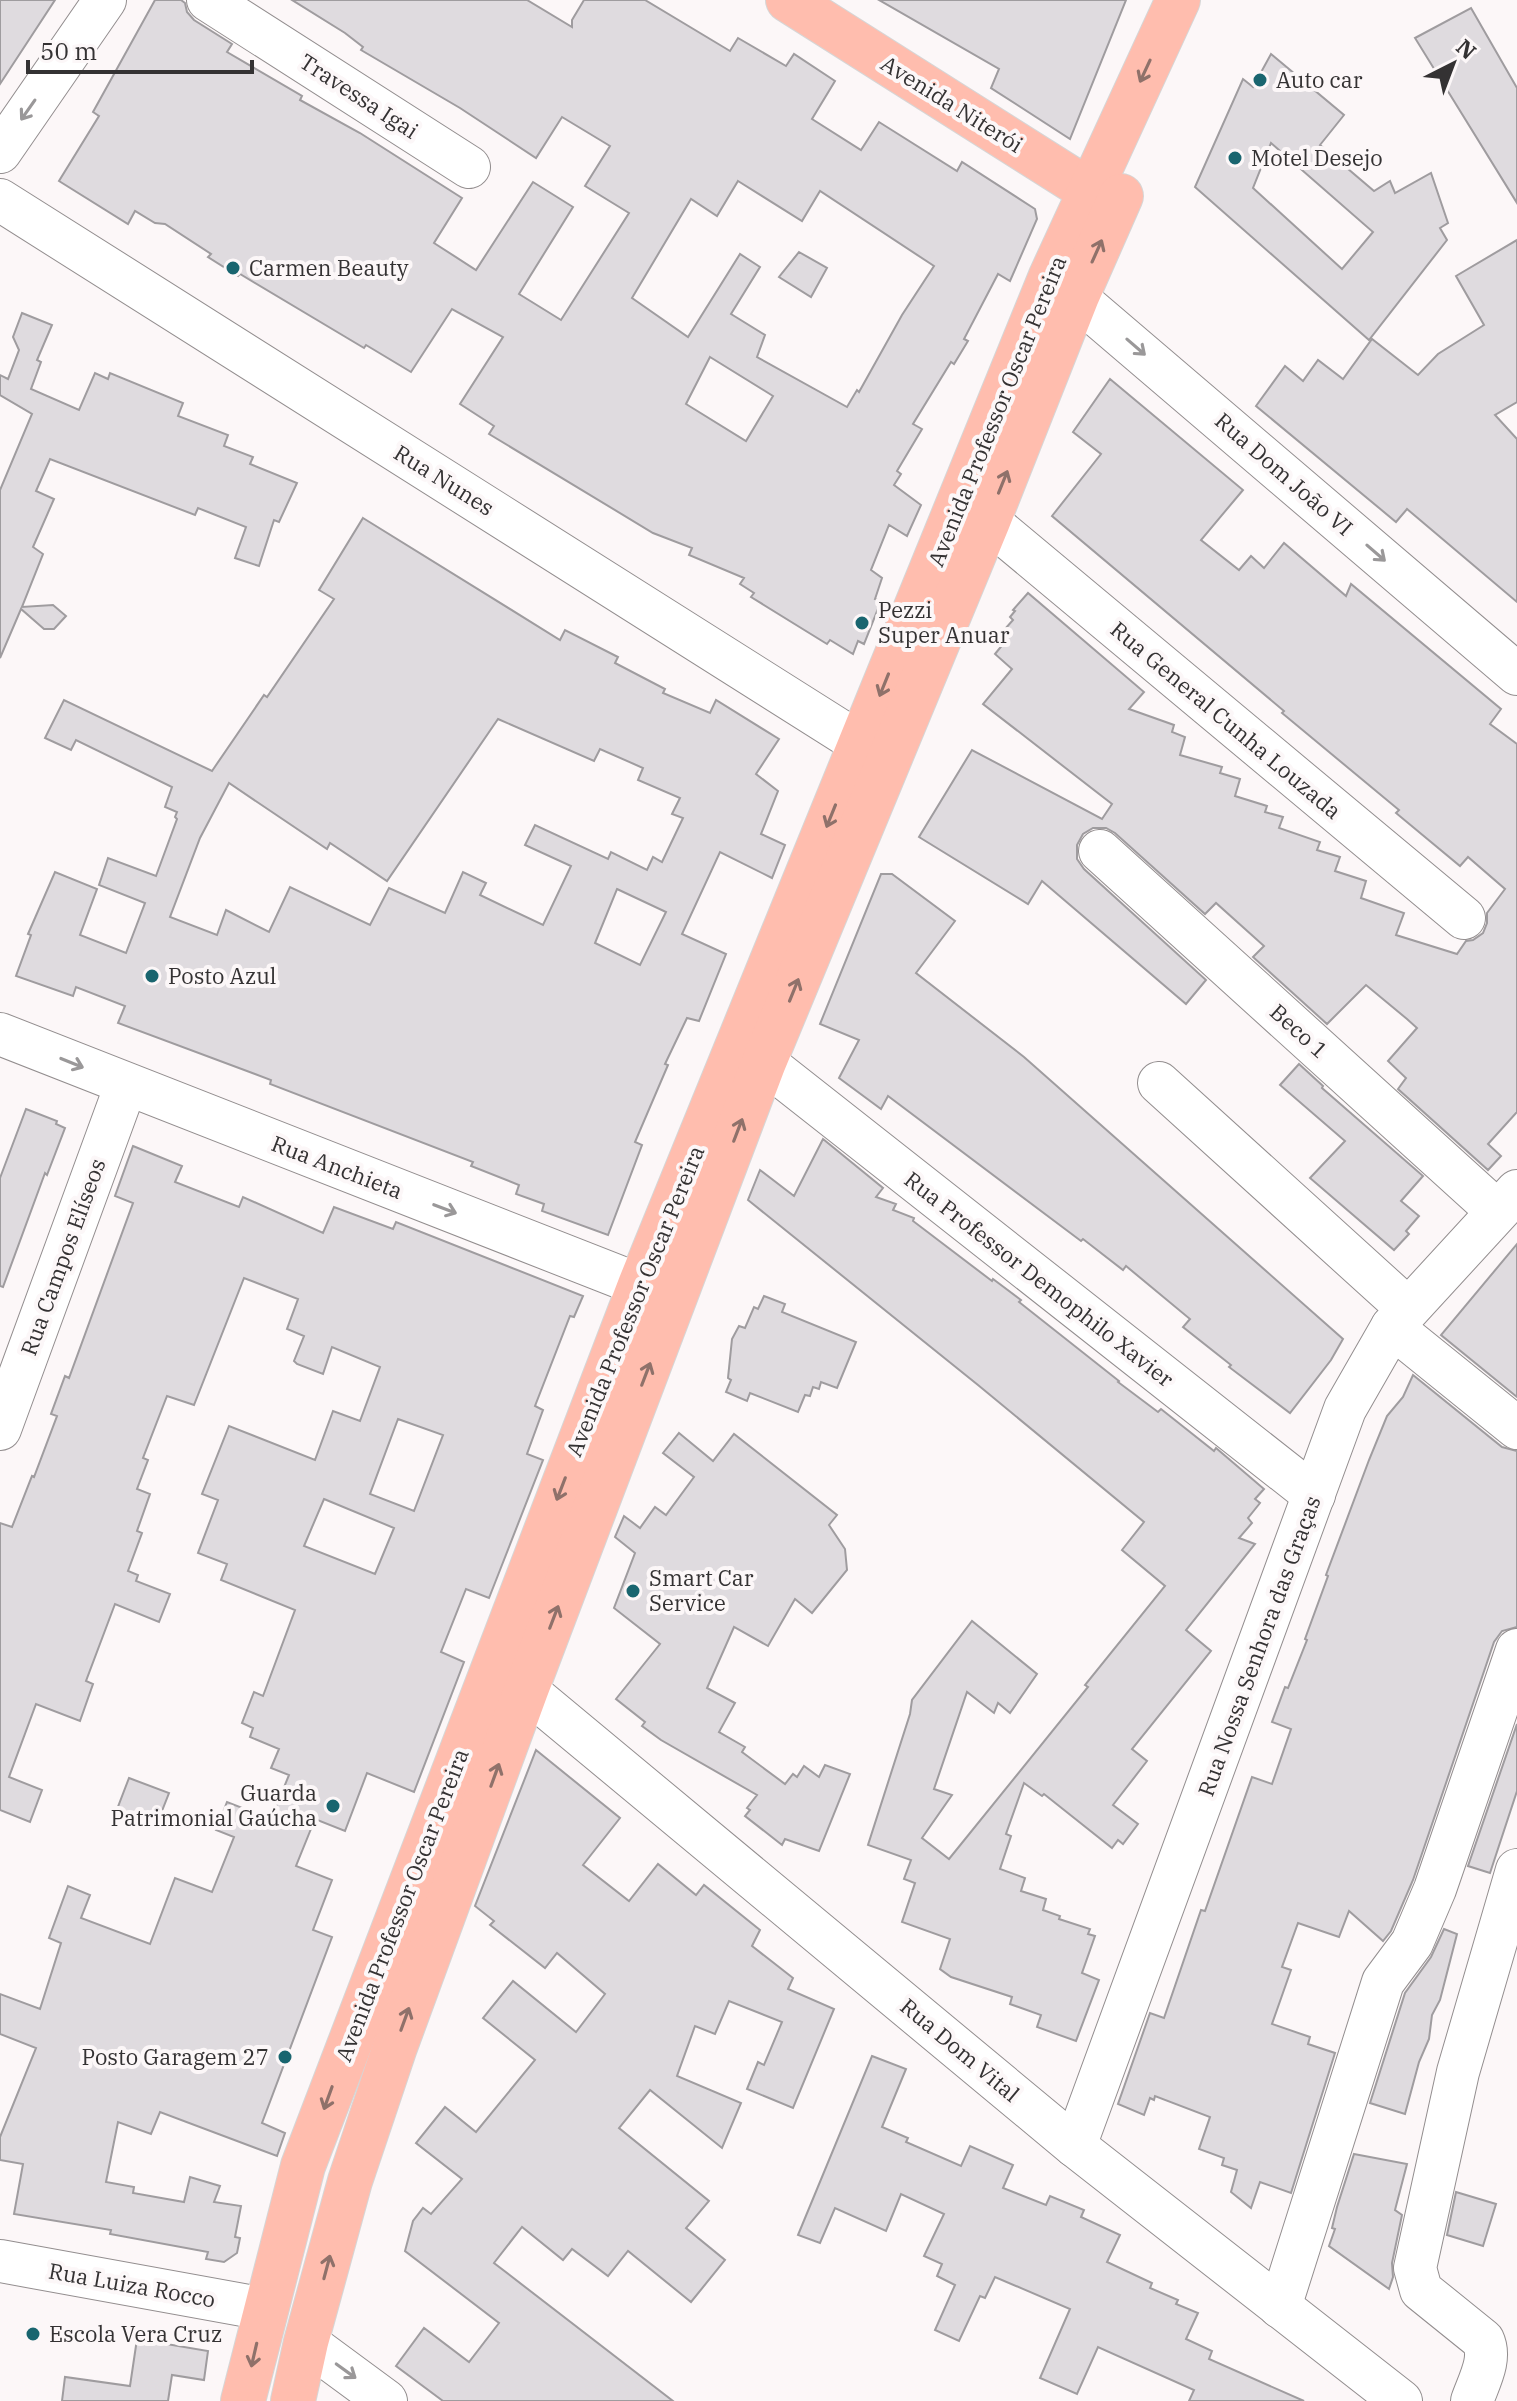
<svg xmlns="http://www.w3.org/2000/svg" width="1517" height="2401" viewBox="0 0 1517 2401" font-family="'IBM Plex Serif',serif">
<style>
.building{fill:#dfdbdf;stroke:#9f9c9f;stroke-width:2;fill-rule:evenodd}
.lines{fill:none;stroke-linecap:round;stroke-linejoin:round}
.minor-casing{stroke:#938e8f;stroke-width:44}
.major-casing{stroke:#d6d6d6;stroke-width:46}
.minor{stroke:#fff;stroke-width:42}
.major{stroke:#ffbdae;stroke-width:44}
.oneway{stroke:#8f716a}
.oneway2{stroke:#9a9899}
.poi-dot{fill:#19656f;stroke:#fcf7f8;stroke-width:3}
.labels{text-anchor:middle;stroke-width:8;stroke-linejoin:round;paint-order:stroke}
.poi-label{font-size:22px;fill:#343233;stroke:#fcf7f8;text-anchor:start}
.street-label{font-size:22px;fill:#343233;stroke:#fcf7f8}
</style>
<rect width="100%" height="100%" fill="#fcf7f8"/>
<g class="building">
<path d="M 0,0 L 55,0 L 0,84 Z"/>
<path d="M 155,0 L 181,0 L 185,3 L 187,12 L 194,20 L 232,44 L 227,52 L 302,96 L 300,100 L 360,133 L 462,198 L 434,243 L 476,270 L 533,182 L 573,207 L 519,294 L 561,320 L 629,213 L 585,186 L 610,146 L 562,117 L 536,158 L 460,108 L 361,50 L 363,47 L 345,33 L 292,0 L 527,0 L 572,27 L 572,20 L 584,0 L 645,0 L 730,51 L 738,38 L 786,66 L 794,54 L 835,81 L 812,119 L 861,150 L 879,122 L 957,171 L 962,162 L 1035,209 L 1037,219 L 1010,281 L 998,274 L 964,339 L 968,341 L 954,364 L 951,362 L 913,424 L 922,429 L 897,471 L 901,474 L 894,485 L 921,505 L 907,536 L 889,525 L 871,570 L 882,578 L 875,599 L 881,601 L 864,644 L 858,641 L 853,654 L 830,640 L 827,644 L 751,597 L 754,593 L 740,584 L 744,578 L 689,555 L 692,548 L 653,533 L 489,434 L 494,426 L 460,404 L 503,337 L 452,309 L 411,372 L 366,345 L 364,348 L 240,274 L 238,276 L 208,257 L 211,254 L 165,224 L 155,223 L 135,211 L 128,224 L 59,181 L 99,116 L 93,112 ZM 738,181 L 802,221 L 820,191 L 934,266 L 902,315 L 859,392 L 857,390 L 847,407 L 757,357 L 765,335 L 731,314 L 760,267 L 740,254 L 688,337 L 632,298 L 691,199 L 717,216 ZM 710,357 L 773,396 L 746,441 L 686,404 Z"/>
<path d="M 879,0 L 1126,0 L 1070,139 L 991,88 L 999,69 Z"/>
<path d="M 1471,8 L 1517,88 L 1517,203 L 1415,38 Z"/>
<path d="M 1271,54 L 1344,115 L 1320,145 L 1374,191 L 1390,181 L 1395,193 L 1431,173 L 1448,223 L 1440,228 L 1447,240 L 1369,340 L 1195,187 L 1243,79 L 1253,87 ZM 1271,143 L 1373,232 L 1342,269 L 1253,188 Z"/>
<path d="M 1517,240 L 1517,402 L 1495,415 L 1517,439 L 1517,602 L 1407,509 L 1396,522 L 1256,406 L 1285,366 L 1303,381 L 1318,360 L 1343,379 L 1372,339 L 1418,375 L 1438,354 L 1484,325 L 1456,276 Z"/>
<path d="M 799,252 L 827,268 L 811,297 L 779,277 Z"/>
<path d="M 22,313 L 52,325 L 37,360 L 41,362 L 31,389 L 79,410 L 95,373 L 108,379 L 110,373 L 183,403 L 178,416 L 228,435 L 224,446 L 253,457 L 250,464 L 297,483 L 279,522 L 274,520 L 259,566 L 235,558 L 246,527 L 198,508 L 195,515 L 50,459 L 36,491 L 54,499 L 33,547 L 43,554 L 22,607 L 53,605 L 66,616 L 54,629 L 44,629 L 21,609 L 0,658 L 0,490 L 32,414 L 0,395 L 0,375 L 8,379 L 19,350 L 13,337 Z"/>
<path d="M 1110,379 L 1243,490 L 1201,540 L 1239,570 L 1251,556 L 1264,568 L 1284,543 L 1346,596 L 1351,584 L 1501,709 L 1490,724 L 1517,744 L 1517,1112 L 1488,1144 L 1501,1156 L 1488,1170 L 1398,1089 L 1406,1078 L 1388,1061 L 1417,1028 L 1407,1019 L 1366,985 L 1327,1024 L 1253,957 L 1264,946 L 1216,903 L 1205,914 L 1115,833 L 1106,828 L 1093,828 L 1083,834 L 1077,845 L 1077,859 L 1084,869 L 1206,980 L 1186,1004 L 1042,881 L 1028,904 L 919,837 L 972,750 L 1102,819 L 1112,804 L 983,704 L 1012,669 L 995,654 L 1004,643 L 1001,640 L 1008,632 L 1005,629 L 1013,620 L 1010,617 L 1015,611 L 1013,610 L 1028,593 L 1144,692 L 1129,709 L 1174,725 L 1172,732 L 1185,737 L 1180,755 L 1222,767 L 1220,773 L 1240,779 L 1235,796 L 1267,806 L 1265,812 L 1283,817 L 1279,828 L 1320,842 L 1317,850 L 1340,857 L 1335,871 L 1366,881 L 1361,898 L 1404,913 L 1396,935 L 1457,954 L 1466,941 L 1473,940 L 1483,933 L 1487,923 L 1487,913 L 1505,889 L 1468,857 L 1460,866 L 1396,813 L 1399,810 L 1282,713 L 1284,711 L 1052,516 L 1101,454 L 1073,432 Z"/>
<path d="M 363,518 L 560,640 L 565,630 L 618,657 L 615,663 L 665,689 L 663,693 L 710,713 L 716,700 L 779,739 L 756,774 L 778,791 L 761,834 L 785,845 L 772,878 L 720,852 L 682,934 L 726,954 L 699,1021 L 687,1018 L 665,1064 L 668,1065 L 635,1142 L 642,1145 L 608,1235 L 542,1211 L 544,1204 L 516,1194 L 519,1185 L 471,1166 L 473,1162 L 270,1084 L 271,1080 L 118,1023 L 125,1006 L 76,987 L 73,996 L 16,976 L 31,935 L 28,934 L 55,872 L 97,889 L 80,935 L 126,953 L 145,903 L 99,885 L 108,858 L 156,876 L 177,819 L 175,817 L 177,812 L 165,807 L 172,787 L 76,740 L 71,750 L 45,738 L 64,700 L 212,771 L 264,695 L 267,697 L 334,599 L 319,590 ZM 498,719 L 594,761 L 600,749 L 643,768 L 638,780 L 680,798 L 672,814 L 683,818 L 662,862 L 653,857 L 647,870 L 611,852 L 608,859 L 535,825 L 525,845 L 571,866 L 543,925 L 480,895 L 486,883 L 463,872 L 445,913 L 389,888 L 370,925 L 290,887 L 269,932 L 226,910 L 217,935 L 170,917 L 200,838 L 229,783 L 327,849 L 330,843 L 387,881 ZM 617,889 L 666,912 L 640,965 L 595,943 Z"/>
<path d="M 881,874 L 892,874 L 955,921 L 916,973 L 1024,1057 L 1343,1339 L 1331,1360 L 1290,1413 L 1229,1367 L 1231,1365 L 1183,1327 L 1190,1319 L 1126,1266 L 1123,1270 L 1083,1239 L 1081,1241 L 888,1096 L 881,1109 L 839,1078 L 859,1040 L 820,1024 Z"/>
<path d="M 1299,1064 L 1323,1086 L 1322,1088 L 1423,1176 L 1401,1201 L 1419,1216 L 1406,1231 L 1409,1234 L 1394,1250 L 1310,1178 L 1345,1141 L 1280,1085 Z"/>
<path d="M 26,1109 L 57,1121 L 56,1124 L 65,1128 L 47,1175 L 45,1173 L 3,1287 L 0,1286 L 0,1178 Z"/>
<path d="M 823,1139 L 883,1188 L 876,1197 L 896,1204 L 893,1210 L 914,1218 L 913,1221 L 992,1281 L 993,1279 L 1021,1300 L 1019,1302 L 1119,1381 L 1118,1382 L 1158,1412 L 1161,1409 L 1214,1451 L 1216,1448 L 1264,1489 L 1255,1499 L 1260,1503 L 1248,1518 L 1252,1523 L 1239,1538 L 1255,1544 L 1186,1630 L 1211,1651 L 1132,1749 L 1147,1761 L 1113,1805 L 1138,1824 L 1123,1844 L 1118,1840 L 1112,1848 L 1044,1794 L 1042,1796 L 1024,1783 L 1006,1834 L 1011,1836 L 1000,1869 L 1025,1878 L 1021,1891 L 1046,1899 L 1043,1910 L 1060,1916 L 1059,1919 L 1090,1929 L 1088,1934 L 1095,1936 L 1082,1973 L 1099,1980 L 1076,2041 L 1037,2027 L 1041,2015 L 1010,2004 L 1012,1997 L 951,1977 L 940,1969 L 950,1939 L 902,1922 L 915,1883 L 904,1879 L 911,1860 L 868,1845 L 910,1714 L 912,1700 L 972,1621 L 1037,1674 L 1010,1713 L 998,1703 L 994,1713 L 967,1692 L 934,1789 L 952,1795 L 922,1838 L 949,1859 L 1088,1687 L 1085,1685 L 1165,1586 L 1122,1550 L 1144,1522 L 978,1385 L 748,1200 L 760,1170 L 794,1196 Z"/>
<path d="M 133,1146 L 182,1166 L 175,1182 L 239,1207 L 243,1197 L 323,1233 L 334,1207 L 393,1229 L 396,1222 L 583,1296 L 574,1317 L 570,1316 L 535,1406 L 543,1410 L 527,1454 L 543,1460 L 500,1570 L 489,1598 L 466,1589 L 441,1652 L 464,1662 L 414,1792 L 367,1773 L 345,1831 L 315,1819 L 296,1866 L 332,1880 L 313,1930 L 332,1937 L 262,2123 L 285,2133 L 277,2156 L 160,2112 L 151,2134 L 118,2122 L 106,2182 L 134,2187 L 133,2193 L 184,2202 L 190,2177 L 220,2186 L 214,2202 L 241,2206 L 235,2237 L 240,2238 L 237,2253 L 224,2262 L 206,2259 L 208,2252 L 110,2234 L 111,2230 L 14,2214 L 23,2164 L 0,2160 L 0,2137 L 36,2048 L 0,2034 L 0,1994 L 40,2009 L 61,1943 L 49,1938 L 68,1886 L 90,1895 L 81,1918 L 150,1944 L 175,1878 L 212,1892 L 234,1837 L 216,1830 L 227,1802 L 271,1819 L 289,1775 L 271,1768 L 279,1749 L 250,1737 L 253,1728 L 242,1723 L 254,1692 L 263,1696 L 295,1610 L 221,1580 L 227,1564 L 198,1553 L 218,1500 L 202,1494 L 229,1426 L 315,1460 L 333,1411 L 360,1421 L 380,1367 L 332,1347 L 323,1374 L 297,1364 L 294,1361 L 304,1336 L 287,1329 L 298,1299 L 244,1278 L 194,1405 L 167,1396 L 143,1458 L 148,1460 L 137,1489 L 150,1494 L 137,1531 L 142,1533 L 128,1571 L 138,1575 L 136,1581 L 170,1594 L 159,1622 L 115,1604 L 86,1681 L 93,1684 L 80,1721 L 36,1704 L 9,1777 L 42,1790 L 30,1822 L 0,1810 L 0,1523 L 12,1527 L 32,1476 L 34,1477 L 57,1416 L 51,1414 L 65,1376 L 69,1378 L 133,1203 L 115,1196 ZM 398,1419 L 443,1435 L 414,1511 L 370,1494 ZM 324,1499 L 394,1528 L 375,1574 L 304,1546 Z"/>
<path d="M 1517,1244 L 1517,1397 L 1441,1335 Z"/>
<path d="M 764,1296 L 785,1304 L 782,1312 L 856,1342 L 837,1388 L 821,1382 L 819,1389 L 813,1387 L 810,1396 L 805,1395 L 798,1412 L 750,1393 L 747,1401 L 726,1392 L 731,1380 L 728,1378 L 732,1339 L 739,1326 L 745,1328 L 754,1307 L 758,1309 Z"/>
<path d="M 1413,1375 L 1502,1447 L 1517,1451 L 1517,1627 L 1502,1631 L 1494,1642 L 1413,1880 L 1391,1931 L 1383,1941 L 1349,1911 L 1339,1937 L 1298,1923 L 1282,1967 L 1291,1970 L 1272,2024 L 1310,2037 L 1308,2044 L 1335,2053 L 1291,2193 L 1260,2182 L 1251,2208 L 1231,2192 L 1237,2170 L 1222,2165 L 1224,2158 L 1199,2149 L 1210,2117 L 1155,2096 L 1154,2100 L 1150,2098 L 1144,2115 L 1118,2104 L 1150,2013 L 1164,2018 L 1201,1910 L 1205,1911 L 1252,1777 L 1272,1784 L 1291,1729 L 1272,1722 L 1285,1687 L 1288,1688 L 1307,1640 L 1305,1639 L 1328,1576 L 1326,1575 L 1369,1460 L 1387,1416 L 1403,1397 Z"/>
<path d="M 679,1433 L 713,1461 L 734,1434 L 837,1515 L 829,1525 L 845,1549 L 847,1570 L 812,1613 L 795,1599 L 768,1646 L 734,1627 L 707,1688 L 735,1703 L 719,1732 L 745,1747 L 742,1752 L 785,1784 L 793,1774 L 797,1777 L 804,1766 L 819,1777 L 825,1765 L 850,1774 L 819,1851 L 785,1839 L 782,1845 L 745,1816 L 750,1810 L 747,1808 L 757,1795 L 661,1740 L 642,1726 L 645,1722 L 616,1699 L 660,1644 L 614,1608 L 635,1553 L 615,1537 L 624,1516 L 640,1528 L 655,1507 L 666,1515 L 694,1477 L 663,1453 Z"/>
<path d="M 1517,1724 L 1517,1791 L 1490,1873 L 1468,1866 Z"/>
<path d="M 536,1750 L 620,1818 L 583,1865 L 629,1901 L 658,1864 L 696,1895 L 704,1885 L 760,1930 L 752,1946 L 793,1978 L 788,1989 L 834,2009 L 793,2108 L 747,2089 L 758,2062 L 764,2065 L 782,2022 L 729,2001 L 715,2034 L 695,2026 L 677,2076 L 741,2103 L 722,2148 L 650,2090 L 619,2128 L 709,2201 L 686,2228 L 725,2260 L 691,2302 L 628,2251 L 608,2276 L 572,2249 L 563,2260 L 522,2227 L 494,2263 L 673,2401 L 443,2401 L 396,2366 L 424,2328 L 469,2362 L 499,2323 L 405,2251 L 413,2221 L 423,2208 L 431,2214 L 462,2179 L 416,2143 L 445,2107 L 476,2132 L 535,2060 L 483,2018 L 513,1981 L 576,2032 L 605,1994 L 557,1953 L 545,1968 L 490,1925 L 494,1921 L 475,1906 Z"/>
<path d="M 129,1778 L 169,1793 L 158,1821 L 144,1815 L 141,1822 L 116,1812 Z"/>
<path d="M 1444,1929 L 1457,1934 L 1440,2000 L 1432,2015 L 1429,2039 L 1419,2062 L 1405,2114 L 1370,2103 L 1405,1993 L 1431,1957 Z"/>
<path d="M 872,2056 L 906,2069 L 882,2127 L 908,2138 L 906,2142 L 961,2166 L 970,2146 L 1013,2165 L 1003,2188 L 1046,2205 L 1050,2196 L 1084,2210 L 1081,2217 L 1120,2235 L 1107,2262 L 1152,2283 L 1150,2288 L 1178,2300 L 1176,2304 L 1198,2313 L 1186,2339 L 1212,2351 L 1209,2359 L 1304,2401 L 1189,2401 L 1194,2390 L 1098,2347 L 1077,2394 L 1040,2378 L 1070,2309 L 995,2277 L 985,2298 L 980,2296 L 959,2341 L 935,2330 L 955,2285 L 937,2276 L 942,2264 L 924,2256 L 944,2214 L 901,2194 L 886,2231 L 835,2208 L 820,2243 L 798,2235 Z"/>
<path d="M 1354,2154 L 1407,2164 L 1395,2210 L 1402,2215 L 1392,2263 L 1393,2277 L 1389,2289 L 1329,2246 L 1335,2229 L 1332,2228 L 1337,2207 Z"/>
<path d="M 1456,2192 L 1496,2204 L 1483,2246 L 1447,2235 Z"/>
<path d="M 137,2339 L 208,2351 L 204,2380 L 172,2375 L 168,2401 L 62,2401 L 65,2377 L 130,2386 Z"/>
</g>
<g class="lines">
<defs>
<g id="minor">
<path d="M 208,0 L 469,167"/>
<path d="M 0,152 L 105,0"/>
<path d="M 0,200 L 888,761"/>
<path d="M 1052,277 L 1517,674"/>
<path d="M 988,521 L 1464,918"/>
<path d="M 1100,851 L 1497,1211"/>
<path d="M 0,1034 L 673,1298"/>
<path d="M 764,1062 L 1314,1495"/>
<path d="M 1159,1083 L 1407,1308"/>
<path d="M 1392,1327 L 1517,1428"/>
<path d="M 0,1429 L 126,1085"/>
<path d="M 526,1690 L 1075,2146 L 1401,2401"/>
<path d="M 1075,2146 L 1345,1409 L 1392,1327 L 1517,1191"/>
<path d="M 0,2261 L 265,2309"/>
<path d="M 1280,2307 L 1383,1982 L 1412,1943 L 1435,1889 L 1517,1650"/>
<path d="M 306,2342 L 386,2401"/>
<path d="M 1472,2401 C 1479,2381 1492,2359 1483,2340 L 1421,2290 L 1415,2268 L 1458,2072 L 1517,1870"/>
</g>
<g id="major">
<path d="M 788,0 L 1090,191 L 1115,204"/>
<path d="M 243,2401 L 303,2166 L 640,1285 L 1051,276 L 1178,0"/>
<path d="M 293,2401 L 306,2342 L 350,2181 L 395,2047 L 526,1690 L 764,1062 L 988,521 L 1077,296 L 1121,196"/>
</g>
</defs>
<use href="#minor" class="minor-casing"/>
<use href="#major" class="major-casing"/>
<use href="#minor" class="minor"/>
<use href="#major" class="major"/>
</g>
<defs><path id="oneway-shaft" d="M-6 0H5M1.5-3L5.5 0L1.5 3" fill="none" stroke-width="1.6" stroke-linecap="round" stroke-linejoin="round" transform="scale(2)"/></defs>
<g class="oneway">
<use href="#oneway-shaft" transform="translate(1145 71) rotate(115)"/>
<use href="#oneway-shaft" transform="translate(1097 251) rotate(-66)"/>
<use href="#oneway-shaft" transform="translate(1003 482) rotate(-68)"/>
<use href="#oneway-shaft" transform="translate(884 685) rotate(112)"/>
<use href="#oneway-shaft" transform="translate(831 816) rotate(112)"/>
<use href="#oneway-shaft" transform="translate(794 990) rotate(-68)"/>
<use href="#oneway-shaft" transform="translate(738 1130) rotate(-69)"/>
<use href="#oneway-shaft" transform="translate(646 1374) rotate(-69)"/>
<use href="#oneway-shaft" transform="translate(561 1489) rotate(111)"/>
<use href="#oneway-shaft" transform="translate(554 1617) rotate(-69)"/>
<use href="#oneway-shaft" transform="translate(495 1775) rotate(-70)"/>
<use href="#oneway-shaft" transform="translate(405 2019) rotate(-70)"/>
<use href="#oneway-shaft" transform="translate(328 2098) rotate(110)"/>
<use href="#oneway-shaft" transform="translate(327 2267) rotate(-75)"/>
<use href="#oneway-shaft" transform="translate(254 2355) rotate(103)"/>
</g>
<g class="oneway2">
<use href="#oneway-shaft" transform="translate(28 110) rotate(125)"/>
<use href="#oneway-shaft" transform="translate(1136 347) rotate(41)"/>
<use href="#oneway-shaft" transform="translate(1376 553) rotate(41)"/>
<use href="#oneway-shaft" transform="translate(72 1063) rotate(22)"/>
<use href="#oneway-shaft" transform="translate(445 1209) rotate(21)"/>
<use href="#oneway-shaft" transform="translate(346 2371) rotate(36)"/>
</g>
<g class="poi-dot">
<circle cx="1260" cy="80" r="8"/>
<circle cx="1235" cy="158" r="8"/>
<circle cx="233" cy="268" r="8"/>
<circle cx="862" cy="623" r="8"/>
<circle cx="152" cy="976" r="8"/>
<circle cx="633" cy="1591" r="8"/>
<circle cx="333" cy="1806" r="8"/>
<circle cx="285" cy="2057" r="8"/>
<circle cx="33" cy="2334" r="8"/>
</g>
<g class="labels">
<g class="poi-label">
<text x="1276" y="88">Auto car</text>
<text x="1251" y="166">Motel Desejo</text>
<text x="249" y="276">Carmen Beauty</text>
<text x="878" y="618">Pezzi<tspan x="878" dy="25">Super Anuar</tspan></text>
<text x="168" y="984">Posto Azul</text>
<text x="649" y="1586">Smart Car<tspan x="649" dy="25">Service</tspan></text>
<text x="317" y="1801" text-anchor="end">Guarda<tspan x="317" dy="25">Patrimonial Gaúcha</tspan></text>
<text x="269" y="2065" text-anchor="end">Posto Garagem 27</text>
<text x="49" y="2342">Escola Vera Cruz</text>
</g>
<g class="street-label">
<text transform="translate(359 96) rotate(33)" y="8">Travessa Igai</text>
<text transform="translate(952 104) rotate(32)" y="8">Avenida Niterói</text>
<text transform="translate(997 411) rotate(-68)" y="8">Avenida Professor Oscar Pereira</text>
<text transform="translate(1284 474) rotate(41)" y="8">Rua Dom João VI</text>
<text transform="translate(444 480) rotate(32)" y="8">Rua Nunes</text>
<text transform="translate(1226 720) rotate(40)" y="8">Rua General Cunha Louzada</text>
<text transform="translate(1299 1031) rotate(42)" y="8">Beco 1</text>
<text transform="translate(337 1167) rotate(21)" y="8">Rua Anchieta</text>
<text transform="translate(63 1257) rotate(-70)" y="8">Rua Campos Elíseos</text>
<text transform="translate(1039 1279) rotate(38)" y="8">Rua Professor Demophilo Xavier</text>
<text transform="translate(635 1301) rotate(-68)" y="8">Avenida Professor Oscar Pereira</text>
<text transform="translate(1259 1646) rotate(-70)" y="8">Rua Nossa Senhora das Graças</text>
<text transform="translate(402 1905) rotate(-69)" y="8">Avenida Professor Oscar Pereira</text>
<text transform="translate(960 2050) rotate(40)" y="8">Rua Dom Vital</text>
<text transform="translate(132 2285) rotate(10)" y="8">Rua Luiza Rocco</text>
</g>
</g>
<g transform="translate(1453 64) rotate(42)" stroke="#fcf7f8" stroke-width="6" paint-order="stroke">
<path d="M0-6L14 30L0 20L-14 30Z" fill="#343233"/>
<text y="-12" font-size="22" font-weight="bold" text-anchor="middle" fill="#343233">N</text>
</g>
<path d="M28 60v12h224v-12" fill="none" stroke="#343233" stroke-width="4"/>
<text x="40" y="60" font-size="24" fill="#343233" stroke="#fcf7f8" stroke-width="6" paint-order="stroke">50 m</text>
</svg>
